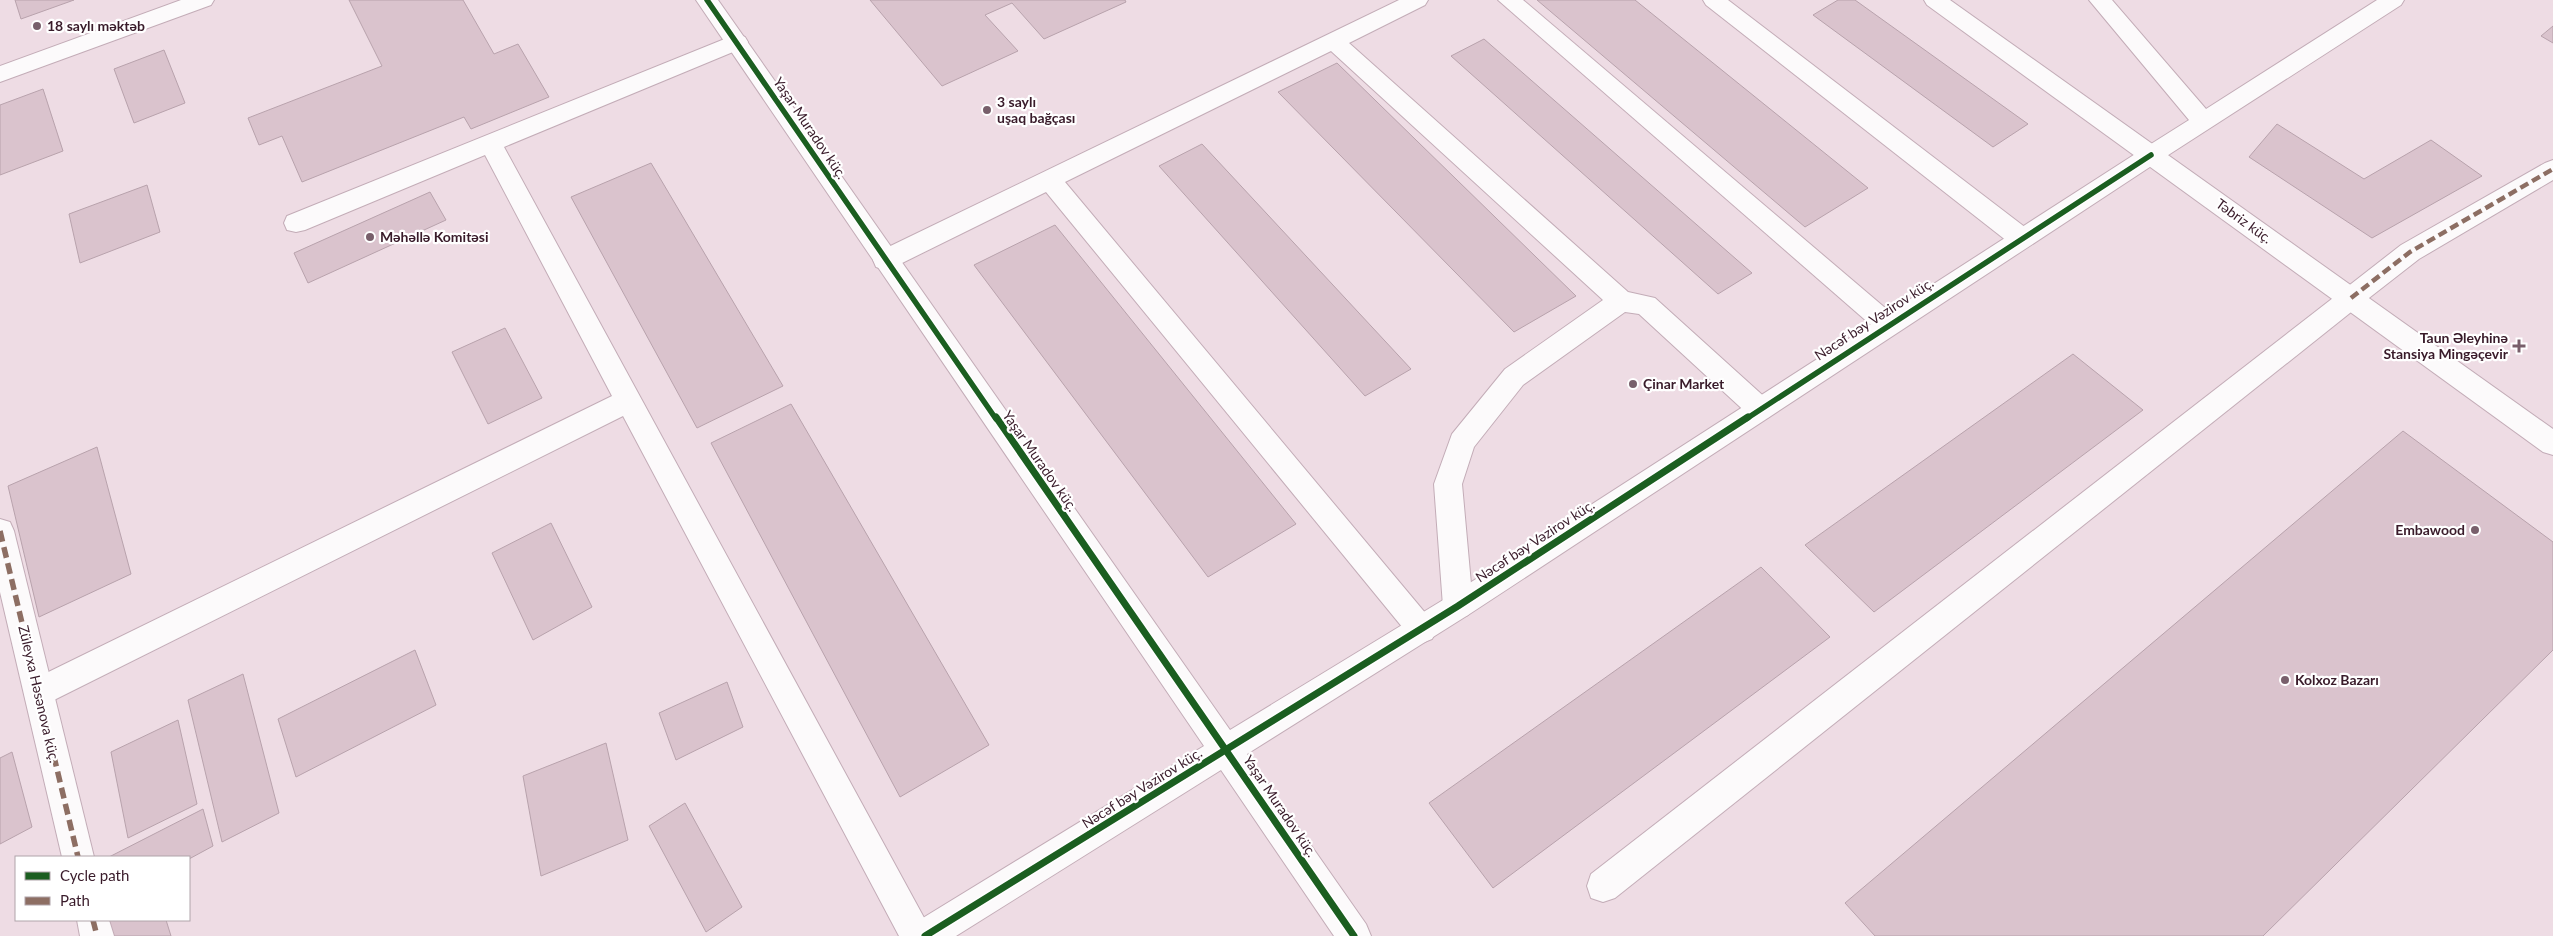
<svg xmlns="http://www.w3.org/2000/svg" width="2553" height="936" viewBox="0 0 2553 936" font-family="Lato,sans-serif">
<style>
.building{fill:#dac3cd;stroke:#b8a2ac}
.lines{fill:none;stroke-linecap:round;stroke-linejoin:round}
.lane-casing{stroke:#c3acb7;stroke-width:2}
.street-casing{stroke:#c3acb7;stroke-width:2}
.secondary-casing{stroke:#c3acb7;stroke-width:2}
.lane{fill:#fcfafb;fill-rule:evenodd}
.street{fill:#fcfafb;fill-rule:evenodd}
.secondary{fill:#fcfafb;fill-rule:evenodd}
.quiet-far1{stroke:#8d6e63;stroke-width:4.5;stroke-dasharray:9 4.5;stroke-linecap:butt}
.quiet{stroke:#8d6e63;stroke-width:5.5;stroke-dasharray:11 5.5;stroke-linecap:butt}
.cycleway-far1-casing{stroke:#fff;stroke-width:8}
.cycleway-casing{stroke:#fff;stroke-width:10}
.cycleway-far1{stroke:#1b5e20;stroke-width:5.5}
.cycleway{stroke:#1b5e20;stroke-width:7}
.poi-dot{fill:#785f6b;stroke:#fff;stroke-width:2}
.labels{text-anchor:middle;stroke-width:4.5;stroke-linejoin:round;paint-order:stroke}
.poi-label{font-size:14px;font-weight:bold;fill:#391b2a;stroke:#fff;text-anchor:start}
.street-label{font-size:14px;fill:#391b2a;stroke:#fff}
</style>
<rect width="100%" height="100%" fill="#eedce4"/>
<g class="building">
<path d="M 15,0 L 74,0 L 21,19 Z"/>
<path d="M 349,0 L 463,0 L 494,54 L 518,44 L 549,97 L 471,129 L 464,117 L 302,182 L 282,136 L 259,145 L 248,118 L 382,66 Z"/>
<path d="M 870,0 L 1125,0 L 1126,2 L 1044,39 L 1012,3 L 985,15 L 1018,51 L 942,86 Z"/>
<path d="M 1537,0 L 1635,0 L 1868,188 L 1805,227 Z"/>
<path d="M 1838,0 L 1855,0 L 2028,124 L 1993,147 L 1813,15 Z"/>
<path d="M 2553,26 L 2553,43 L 2541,36 Z"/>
<path d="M 1484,39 L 1752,273 L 1718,294 L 1451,56 Z"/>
<path d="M 164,50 L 185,103 L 134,123 L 114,69 Z"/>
<path d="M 1337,63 L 1576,296 L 1514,332 L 1278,92 Z"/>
<path d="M 43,89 L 63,151 L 0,175 L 0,105 Z"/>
<path d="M 2277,124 L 2364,179 L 2431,140 L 2482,176 L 2372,238 L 2249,157 Z"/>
<path d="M 1202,144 L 1411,369 L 1365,396 L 1159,166 Z"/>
<path d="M 651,163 L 783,386 L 697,428 L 571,197 Z"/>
<path d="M 147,185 L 160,232 L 80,263 L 69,214 Z"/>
<path d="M 430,192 L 446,220 L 308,283 L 294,253 Z"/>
<path d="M 1055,225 L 1296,524 L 1208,577 L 974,265 Z"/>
<path d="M 505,328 L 542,398 L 488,424 L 452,352 Z"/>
<path d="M 2073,354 L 2143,410 L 1874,612 L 1805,545 Z"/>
<path d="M 791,404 L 989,745 L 900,797 L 711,443 Z"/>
<path d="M 2403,431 L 2553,542 L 2553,650 L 2263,936 L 1875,936 L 1845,903 Z"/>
<path d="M 97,447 L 131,574 L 39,617 L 8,486 Z"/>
<path d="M 551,523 L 592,607 L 533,640 L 492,553 Z"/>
<path d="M 1761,567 L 1830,637 L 1493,888 L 1429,803 Z"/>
<path d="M 415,650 L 436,705 L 296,777 L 278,719 Z"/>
<path d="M 243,674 L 279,813 L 222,842 L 188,700 Z"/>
<path d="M 727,682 L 743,727 L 676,760 L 659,713 Z"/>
<path d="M 178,720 L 197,804 L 128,838 L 111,752 Z"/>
<path d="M 606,743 L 628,840 L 541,876 L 523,776 Z"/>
<path d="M 12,752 L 32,827 L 0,844 L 0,758 Z"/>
<path d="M 685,803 L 742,907 L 706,932 L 649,826 Z"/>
<path d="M 203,809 L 213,846 L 189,859 L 109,857 Z"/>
<path d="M 109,920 L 166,920 L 171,936 L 113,936 Z"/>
</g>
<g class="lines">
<defs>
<g id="lane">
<path d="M 181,0 L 214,0 L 211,5 L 0,82 L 0,66 Z"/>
<path d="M 1399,0 L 1428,0 L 1425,5 L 1349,43 L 1628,292 L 1655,298 L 1769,401 L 1773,409 L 1769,417 L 1760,420 L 1751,417 L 1639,314 L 1625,312 L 1523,385 L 1474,447 L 1462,484 L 1473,606 L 1468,615 L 1458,619 L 1448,615 L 1443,606 L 1434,484 L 1452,434 L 1505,369 L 1603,300 L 1331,51 L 1065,182 L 1432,621 L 1437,630 L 1432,639 L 1422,643 L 1412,639 L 1046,192 L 894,267 L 885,270 L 876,267 L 873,260 L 876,253 Z"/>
<path d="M 1498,0 L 1523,0 L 1897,318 L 1901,325 L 1897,332 L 1888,335 L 1879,332 Z"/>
<path d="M 1703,0 L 1728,0 L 2030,231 L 2033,238 L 2030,245 L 2021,247 L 2012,245 L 1706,5 Z"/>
<path d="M 2089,0 L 2112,0 L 2206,109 L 2377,0 L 2404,0 L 2401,5 L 2159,161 L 2151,164 L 2143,161 L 2139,155 L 2143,149 L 2189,120 Z"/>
<path d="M 737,34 L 745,37 L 748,42 L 745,47 L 504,147 L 934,936 L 899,936 L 623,416 L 50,702 L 39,706 L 28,702 L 24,692 L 28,682 L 612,396 L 485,155 L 305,230 L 296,232 L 287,230 L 284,223 L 287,216 Z"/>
<path d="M 2351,288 L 2360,291 L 2364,298 L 2360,305 L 1615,898 L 1603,902 L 1591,898 L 1587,886 L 1591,874 L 2342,291 Z"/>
</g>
<g id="street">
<path d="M 696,0 L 718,0 L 1230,730 L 1448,597 L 2143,149 L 2151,146 L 2159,149 L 2163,155 L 2159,161 L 1468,615 L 1247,754 L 1366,924 L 1371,936 L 1334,936 L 1221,770 L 956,936 L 908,936 L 913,924 L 1204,746 Z"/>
<path d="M 2553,160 L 2553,180 L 2419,259 L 2360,305 L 2351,308 L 2342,305 L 2338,298 L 2342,291 L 2401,245 L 2545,163 Z"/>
<path d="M 0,519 L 10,522 L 14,531 L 94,857 L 62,857 L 0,592 Z"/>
<path d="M 77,920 L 109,920 L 114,936 L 80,936 Z"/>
</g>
<path id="secondary" d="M 1924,0 L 1950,0 L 2553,429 L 2553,455 L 2543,452 L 1927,5 Z"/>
</defs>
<use href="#lane" class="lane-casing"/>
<use href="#street" class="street-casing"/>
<use href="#secondary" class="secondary-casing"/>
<use href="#lane" class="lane"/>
<use href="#street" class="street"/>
<use href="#secondary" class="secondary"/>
<path class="quiet-far1" d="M 2351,298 L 2410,252 L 2553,169"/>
<g class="quiet">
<path d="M 0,531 L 78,857"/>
<path d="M 93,920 L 97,936"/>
</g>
<defs>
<g id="cycleway-far1">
<path d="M 707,0 L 996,419"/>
<path d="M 1746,419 L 2151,155"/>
</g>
<g id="cycleway">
<path d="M 996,417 L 1354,936"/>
<path d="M 925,936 L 1458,606 L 1748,417"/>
</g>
</defs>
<use href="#cycleway-far1" class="cycleway-far1-casing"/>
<use href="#cycleway" class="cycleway-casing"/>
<use href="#cycleway-far1" class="cycleway-far1"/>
<use href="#cycleway" class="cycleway"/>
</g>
<g class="poi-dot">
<circle cx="37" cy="26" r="5"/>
<circle cx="987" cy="110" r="5"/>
<circle cx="370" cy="237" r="5"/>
<path d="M2516.5 338.5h5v5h5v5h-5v5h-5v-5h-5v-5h5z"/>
<circle cx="1633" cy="384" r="5"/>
<circle cx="2475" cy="530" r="5"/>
<circle cx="2285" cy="680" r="5"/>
</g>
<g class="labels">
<g class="poi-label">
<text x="47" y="31">18 saylı məktəb</text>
<text x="997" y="107">3 saylı<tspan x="997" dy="16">uşaq bağçası</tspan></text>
<text x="380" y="242">Məhəllə Komitəsi</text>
<text x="2508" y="343" text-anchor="end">Taun Əleyhinə<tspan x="2508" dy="16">Stansiya Mingəçevir</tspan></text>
<text x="1643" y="389">Çinar Market</text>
<text x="2465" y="535" text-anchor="end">Embawood</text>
<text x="2295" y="685">Kolxoz Bazarı</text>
</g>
<g class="street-label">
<text transform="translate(810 128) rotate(56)" y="5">Yaşar Muradov küç.</text>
<text transform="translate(2244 221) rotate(36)" y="5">Təbriz küç.</text>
<text transform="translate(1874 319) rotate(-33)" y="5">Nəcəf bəy Vəzirov küç.</text>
<text transform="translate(1040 461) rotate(55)" y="5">Yaşar Muradov küç.</text>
<text transform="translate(1535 541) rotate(-33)" y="5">Nəcəf bəy Vəzirov küç.</text>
<text transform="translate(39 694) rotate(77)" y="5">Züleyxa Həsənova küç.</text>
<text transform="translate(1142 788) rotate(-32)" y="5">Nəcəf bəy Vəzirov küç.</text>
<text transform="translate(1280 806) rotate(56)" y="5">Yaşar Muradov küç.</text>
</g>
</g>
<rect x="15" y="856" width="175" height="65" fill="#ffffff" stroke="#b0a4aa"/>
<rect x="25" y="872" width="25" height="8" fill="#1b5e20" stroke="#b0a4aa"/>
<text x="60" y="881" font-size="15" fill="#391b2a">Cycle path</text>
<rect x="25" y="897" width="25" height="8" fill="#8d6e63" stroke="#b0a4aa"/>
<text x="60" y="906" font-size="15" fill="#391b2a">Path</text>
</svg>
